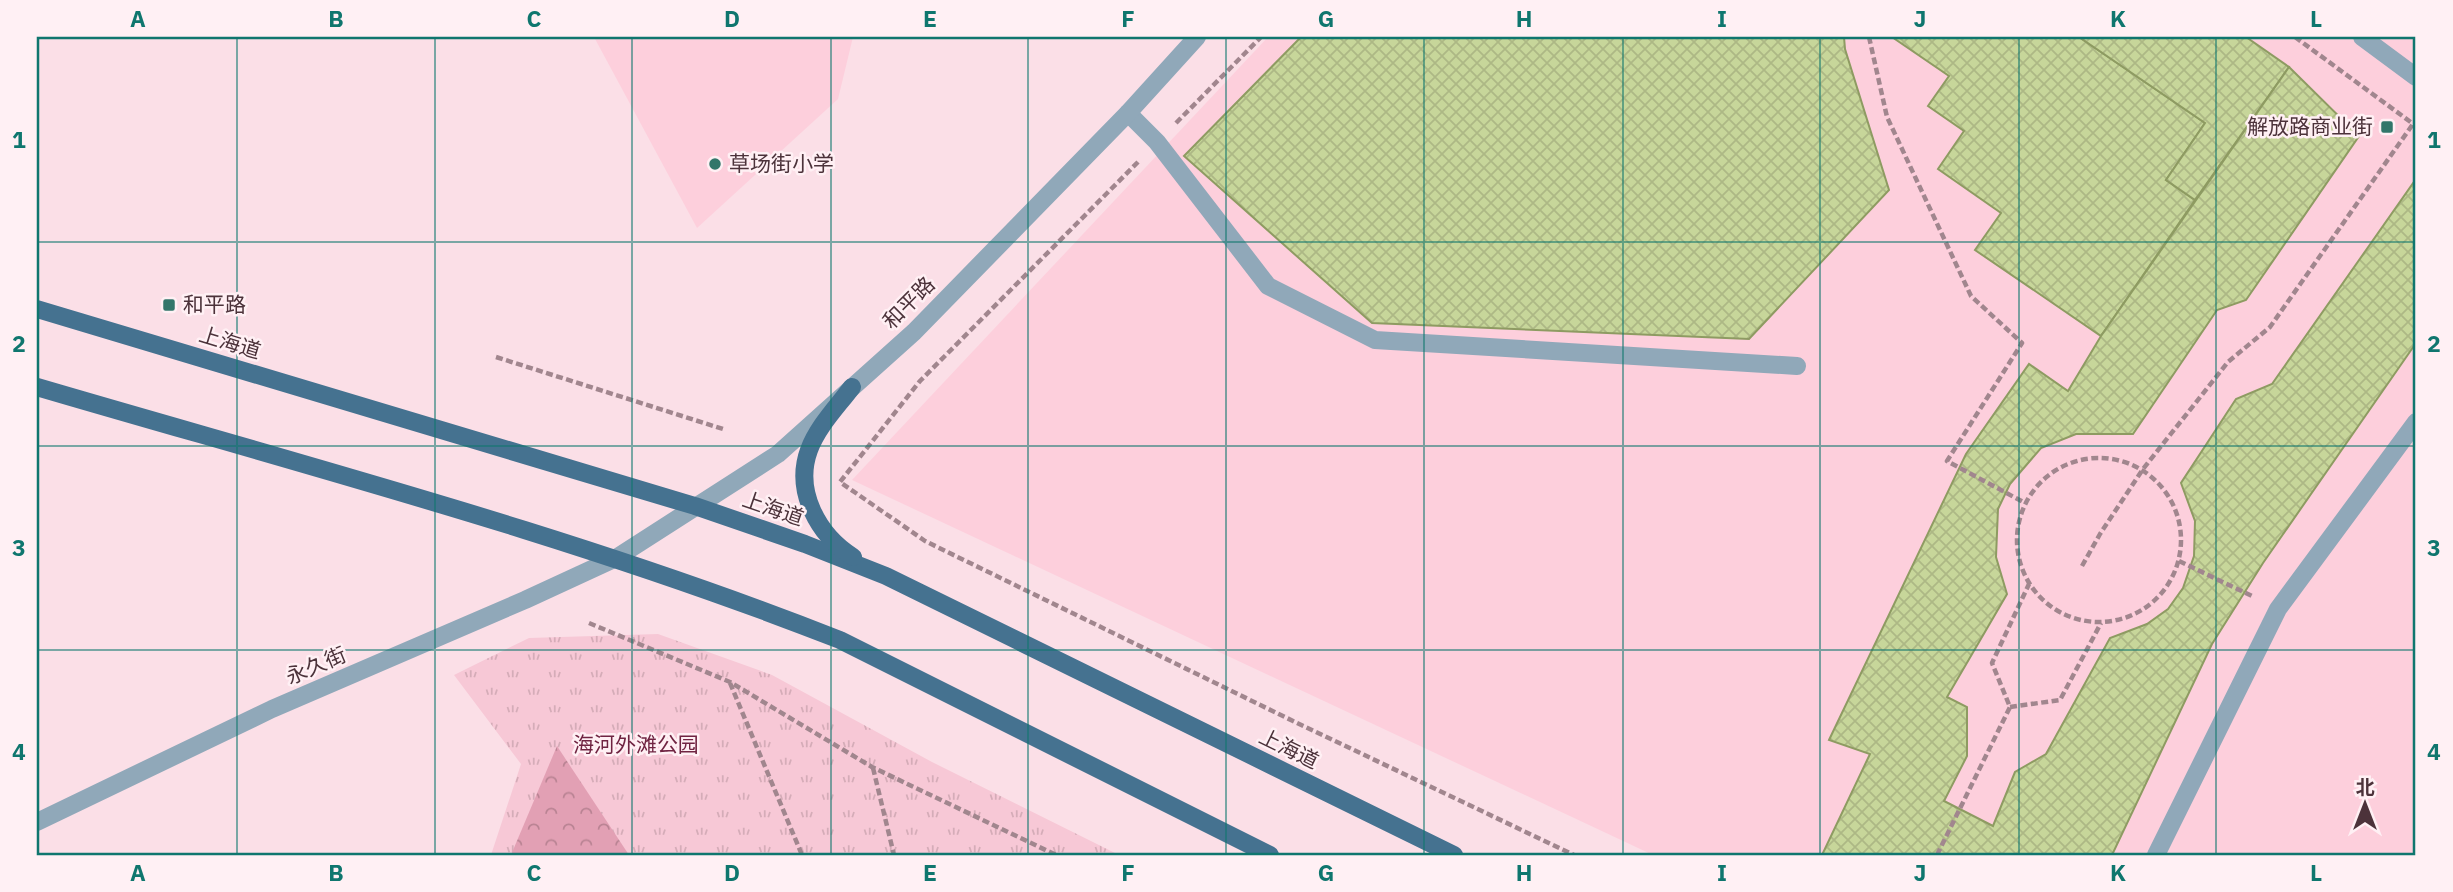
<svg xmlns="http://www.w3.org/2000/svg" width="2453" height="892" viewBox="0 0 2453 892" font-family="'IBM Plex Sans','Noto Sans SC',sans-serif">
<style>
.built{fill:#fdcfdc}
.grass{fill:url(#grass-tufts)}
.forest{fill:url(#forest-crowns)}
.building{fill:url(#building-cross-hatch);stroke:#8e9b62;stroke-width:2}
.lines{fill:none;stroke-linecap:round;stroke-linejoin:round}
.path{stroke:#a1868e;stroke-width:4.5;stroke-dasharray:7 3.5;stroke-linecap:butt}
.minor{stroke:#90a8b9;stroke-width:18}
.major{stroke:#457290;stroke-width:18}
.grid{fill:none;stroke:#0f766e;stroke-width:2;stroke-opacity:0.55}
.poi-dot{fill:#32766a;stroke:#fff0f4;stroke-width:2.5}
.labels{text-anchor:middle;stroke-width:5;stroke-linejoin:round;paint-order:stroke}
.poi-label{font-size:21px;fill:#4c323a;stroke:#fff0f4;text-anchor:start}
.street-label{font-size:21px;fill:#4c323a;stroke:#fff0f4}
.park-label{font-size:21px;fill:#702442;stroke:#fff0f4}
.neatline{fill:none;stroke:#0f766e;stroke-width:2.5}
.grid-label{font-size:23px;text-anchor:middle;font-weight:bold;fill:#0f766e}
</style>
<defs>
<pattern id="grass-tufts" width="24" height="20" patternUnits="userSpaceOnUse" patternTransform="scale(1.75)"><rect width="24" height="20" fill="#f7c8d6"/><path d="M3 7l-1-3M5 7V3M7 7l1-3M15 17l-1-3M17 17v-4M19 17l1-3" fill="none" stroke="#d5acb8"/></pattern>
<pattern id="forest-crowns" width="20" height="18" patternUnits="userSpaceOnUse" patternTransform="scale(1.75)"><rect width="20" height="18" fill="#e2a0b4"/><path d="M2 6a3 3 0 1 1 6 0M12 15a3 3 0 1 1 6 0" fill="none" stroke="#b98393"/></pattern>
<pattern id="building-cross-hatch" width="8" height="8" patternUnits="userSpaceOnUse" patternTransform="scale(1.75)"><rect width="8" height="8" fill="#c7d69a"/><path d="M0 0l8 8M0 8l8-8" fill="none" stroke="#adb885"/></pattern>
</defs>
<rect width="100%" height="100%" fill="#fbdfe7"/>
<g class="built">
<path d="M 594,37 L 853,37 L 838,99 L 697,228 Z"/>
<path d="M 1268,37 L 2416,37 L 2416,855 L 1653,855 L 852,480 Z"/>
</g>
<path class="grass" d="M 658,634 L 772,675 L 932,762 L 1119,855 L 491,855 L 521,764 L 454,675 L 529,638 Z"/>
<path class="forest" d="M 557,746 L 629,855 L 511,855 Z"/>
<g class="building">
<path d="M 1301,37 L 1844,37 L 1845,49 L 1889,190 L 1749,339 L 1372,323 L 1184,156 Z"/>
<path d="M 1892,37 L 2079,37 L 2205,123 L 2166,180 L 2195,200 L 2101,336 L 1975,250 L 2001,213 L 1938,169 L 1964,131 L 1928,106 L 1949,76 Z"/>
<path d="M 2079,37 L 2246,37 L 2289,67 L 2195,200 L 2166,180 L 2205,123 Z"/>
<path d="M 2289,67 L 2359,136 L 2246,300 L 2217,310 L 2133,434 L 2076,434 L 2041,448 L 2010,484 L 1998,509 L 1996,557 L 2007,594 L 1947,697 L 1967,707 L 1967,756 L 1944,801 L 1993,826 L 2015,772 L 2046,754 L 2110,638 L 2147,624 L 2168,609 L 2183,588 L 2194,556 L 2195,521 L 2181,483 L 2236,399 L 2272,384 L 2416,179 L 2416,343 L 2263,563 L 2212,644 L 2112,855 L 1822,855 L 1870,754 L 1829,740 L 1966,454 L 2029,364 L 2068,391 L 2101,336 Z"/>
</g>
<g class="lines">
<g class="path">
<path d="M 1869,37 L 1887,117 L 1971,296 L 2022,343 L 1947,461 L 2025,503"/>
<path d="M 2295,37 L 2416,126"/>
<path d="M 1176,123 L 1261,37"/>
<path d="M 1138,162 L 920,381 L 840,482 L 925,541 L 1293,721 L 1574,855"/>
<path d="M 496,357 L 723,429"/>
<circle cx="2099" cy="540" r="82"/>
<path d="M 2179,561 L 2254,597"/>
<path d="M 2082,566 L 2100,534 L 2143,469 L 2228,362 L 2270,327 L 2413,124"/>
<path d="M 589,623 L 730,682 L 872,767 L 1056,855"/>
<path d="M 730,683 L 802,855"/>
<path d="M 2010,707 L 2060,700 L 2101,623"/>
<path d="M 873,768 L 894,855"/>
<path d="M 1937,855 L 2010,707 L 1992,663 L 2029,584"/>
</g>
<g class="minor">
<path d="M 2362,37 L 2416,77"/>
<path d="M 1128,113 L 1157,142 L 1268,286 L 1375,340 L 1797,366"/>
<path d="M 37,822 L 272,709 L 525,600 L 616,558 L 778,454 L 914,332 L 1128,113 L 1197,37"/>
<path d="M 2156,855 L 2278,609 L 2416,422"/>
</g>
<g class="major">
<path d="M 37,309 L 695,506 L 805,544 L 886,576 L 1454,855"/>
<path d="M 37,387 C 306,466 579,537 840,640 L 1270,855"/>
<path d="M 852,387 C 837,407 818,426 809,450 C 794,491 818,535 853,557"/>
</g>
</g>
<path class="grid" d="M 237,37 L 237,855M 435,37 L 435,855M 632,37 L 632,855M 831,37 L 831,855M 1028,37 L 1028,855M 1226,37 L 1226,855M 1424,37 L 1424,855M 1623,37 L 1623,855M 1820,37 L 1820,855M 2019,37 L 2019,855M 2216,37 L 2216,855M 37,242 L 2416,242M 37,446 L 2416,446M 37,650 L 2416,650"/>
<g class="poi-dot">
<rect x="2380" y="120" width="14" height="14" rx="3.5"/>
<circle cx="715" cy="164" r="7"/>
<rect x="162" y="298" width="14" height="14" rx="3.5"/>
</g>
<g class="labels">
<g class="poi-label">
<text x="2373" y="134" text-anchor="end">解放路商业街</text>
<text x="729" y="171">草场街小学</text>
<text x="183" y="312">和平路</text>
</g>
<g class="street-label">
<text transform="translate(909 303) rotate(-45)" y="7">和平路</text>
<text transform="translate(230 343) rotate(17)" y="7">上海道</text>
<text transform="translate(773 509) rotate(19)" y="7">上海道</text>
<text transform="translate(316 666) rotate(-23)" y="7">永久街</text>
<text transform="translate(1289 749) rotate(26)" y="7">上海道</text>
</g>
<g class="park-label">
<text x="636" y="752">海河外滩公园</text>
</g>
</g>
<rect width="2453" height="892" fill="none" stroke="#fff0f4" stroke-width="77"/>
<g transform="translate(2365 804)" stroke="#fff0f4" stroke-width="5" paint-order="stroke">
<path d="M0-5L12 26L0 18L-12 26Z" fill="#4c323a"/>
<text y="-10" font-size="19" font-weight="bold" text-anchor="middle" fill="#4c323a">北</text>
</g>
<rect x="38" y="38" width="2376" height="816" class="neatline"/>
<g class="grid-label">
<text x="138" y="27">A</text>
<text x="336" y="27">B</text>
<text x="534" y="27">C</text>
<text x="732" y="27">D</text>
<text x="930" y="27">E</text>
<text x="1128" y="27">F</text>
<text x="1326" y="27">G</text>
<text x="1524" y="27">H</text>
<text x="1722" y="27">I</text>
<text x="1920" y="27">J</text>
<text x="2118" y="27">K</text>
<text x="2316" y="27">L</text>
<text x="19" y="148">1</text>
<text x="2434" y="148">1</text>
<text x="19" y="352">2</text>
<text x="2434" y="352">2</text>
<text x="19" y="556">3</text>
<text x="2434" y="556">3</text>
<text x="19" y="760">4</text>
<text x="2434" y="760">4</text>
<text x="138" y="881">A</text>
<text x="336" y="881">B</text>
<text x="534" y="881">C</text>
<text x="732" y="881">D</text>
<text x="930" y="881">E</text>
<text x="1128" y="881">F</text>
<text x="1326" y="881">G</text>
<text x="1524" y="881">H</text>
<text x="1722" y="881">I</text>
<text x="1920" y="881">J</text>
<text x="2118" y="881">K</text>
<text x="2316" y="881">L</text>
</g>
</svg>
